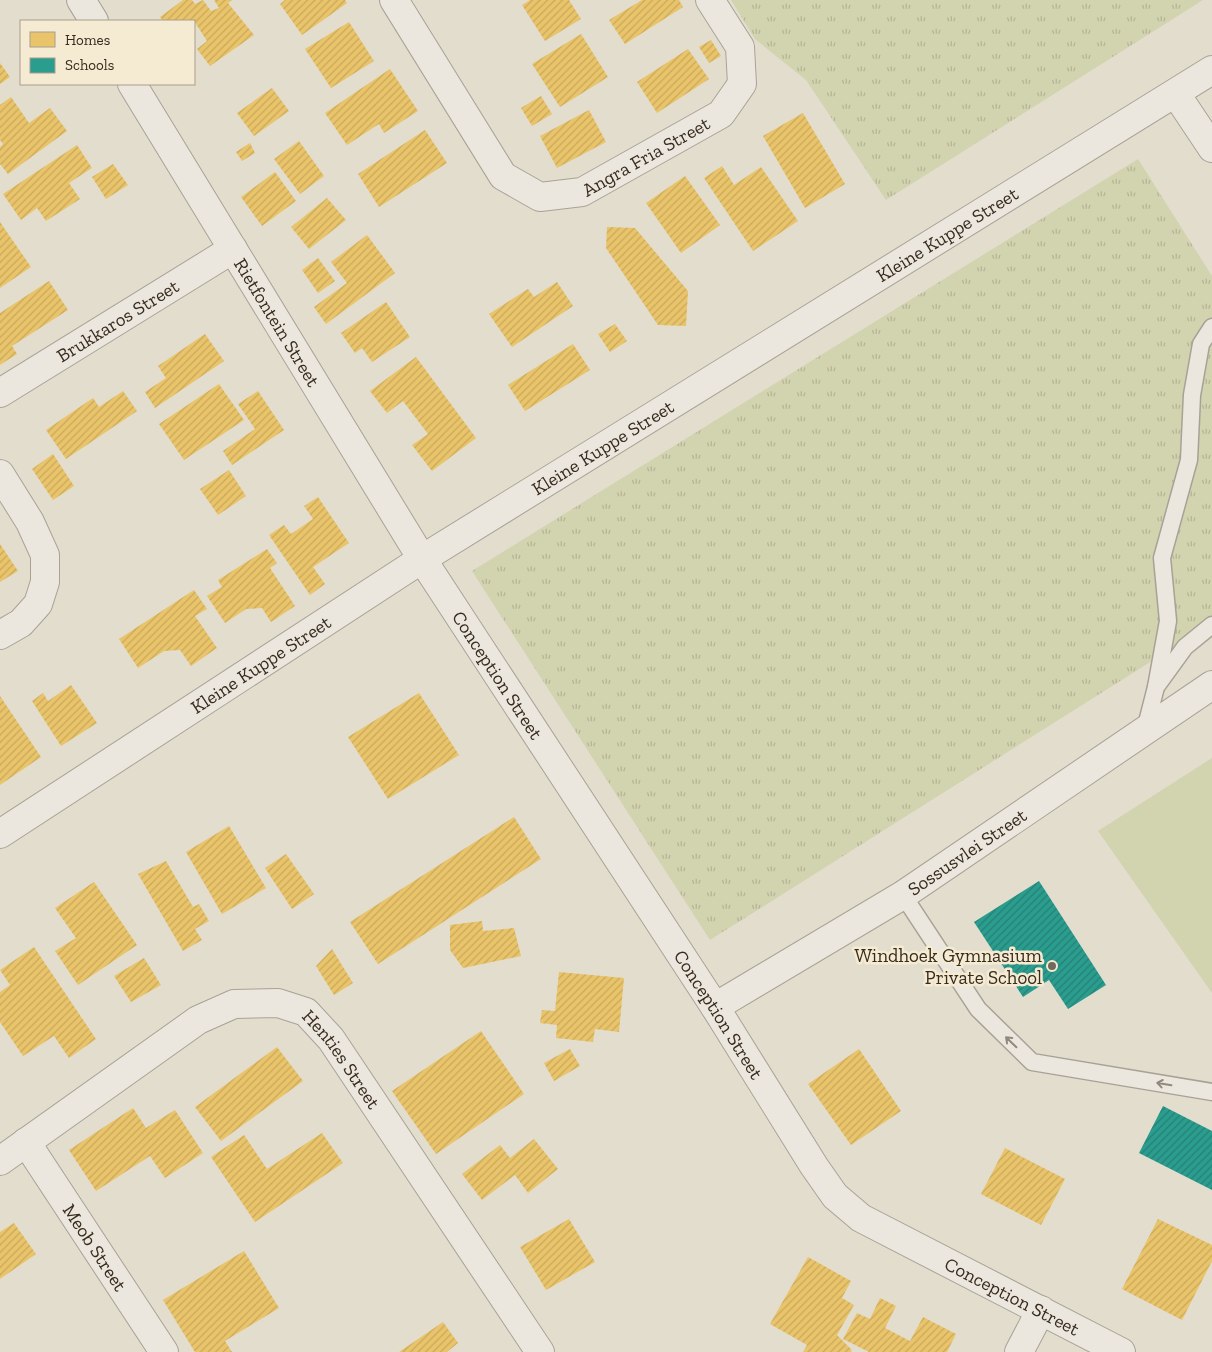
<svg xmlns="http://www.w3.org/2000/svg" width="1212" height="1352" viewBox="0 0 1212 1352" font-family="'Zilla Slab',serif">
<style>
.grass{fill:url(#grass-tufts)}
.park{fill:#d2d3af}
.homes{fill:url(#homes-hatch)}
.schools{fill:url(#schools-hatch)}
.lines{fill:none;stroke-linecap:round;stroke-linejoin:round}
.service-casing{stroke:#a8a296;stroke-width:19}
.minor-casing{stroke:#a8a296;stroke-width:30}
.tertiary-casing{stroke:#a8a296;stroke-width:30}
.service{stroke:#ece7de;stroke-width:16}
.minor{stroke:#ece7de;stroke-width:28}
.tertiary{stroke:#ece7de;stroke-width:28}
.oneway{stroke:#92897e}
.poi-dot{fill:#73695b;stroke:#f5ebd3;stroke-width:2}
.labels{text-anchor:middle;stroke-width:5;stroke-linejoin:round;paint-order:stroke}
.street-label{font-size:19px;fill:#372b1e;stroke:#f5ebd3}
.poi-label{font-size:19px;fill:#372b1e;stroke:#f5ebd3;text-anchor:end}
</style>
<defs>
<pattern id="grass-tufts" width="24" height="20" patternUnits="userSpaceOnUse" patternTransform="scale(1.25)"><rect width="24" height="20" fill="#d2d3af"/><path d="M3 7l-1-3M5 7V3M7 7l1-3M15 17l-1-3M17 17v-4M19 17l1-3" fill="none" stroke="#b5b596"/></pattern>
<pattern id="homes-hatch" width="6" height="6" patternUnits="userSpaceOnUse" patternTransform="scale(1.25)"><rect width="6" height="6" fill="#e9c46a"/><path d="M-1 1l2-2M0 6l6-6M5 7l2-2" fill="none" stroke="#c8a95b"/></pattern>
<pattern id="schools-hatch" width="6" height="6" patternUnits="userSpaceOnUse" patternTransform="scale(1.25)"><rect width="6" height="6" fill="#2a9d8f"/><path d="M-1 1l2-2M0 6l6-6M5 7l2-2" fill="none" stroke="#258074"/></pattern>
</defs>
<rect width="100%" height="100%" fill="#e3ddcd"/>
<g class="grass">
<path d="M 731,0 L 1203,0 L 886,200 L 806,80 L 755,39 Z"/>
<path d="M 1138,159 L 1212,276 L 1212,623 L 710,940 L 472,571 Z"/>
</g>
<path class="park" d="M 1212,758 L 1212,993 L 1098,831 Z"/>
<g class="homes">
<path d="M 183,0 L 192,0 L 195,4 L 203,0 L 211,11 L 219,8 L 214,0 L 232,0 L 228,3 L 254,35 L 210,66 L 197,49 L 207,41 L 194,21 L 163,21 L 160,17 Z"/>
<path d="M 285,0 L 345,0 L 347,3 L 302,35 L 280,4 Z"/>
<path d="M 530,0 L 569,0 L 581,19 L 545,41 L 522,5 Z"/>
<path d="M 642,0 L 679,0 L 683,7 L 625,44 L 609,20 Z"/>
<path d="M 349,22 L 374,61 L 331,88 L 305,49 Z"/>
<path d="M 581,34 L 608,77 L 560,107 L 532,64 Z"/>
<path d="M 711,40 L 721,56 L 709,63 L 699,47 Z"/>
<path d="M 688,49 L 709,79 L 657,113 L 637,82 Z"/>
<path d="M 0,63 L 10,77 L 0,84 Z"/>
<path d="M 390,69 L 418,111 L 384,133 L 379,124 L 347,145 L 325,113 Z"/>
<path d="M 272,88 L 289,111 L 254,136 L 237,113 Z"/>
<path d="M 541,96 L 552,114 L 532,126 L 521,108 Z"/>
<path d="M 11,97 L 29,123 L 50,108 L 67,131 L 8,174 L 0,164 L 0,147 L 3,144 L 0,140 L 0,105 Z"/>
<path d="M 589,110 L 606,142 L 557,168 L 540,136 Z"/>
<path d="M 803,113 L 845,184 L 805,208 L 763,136 Z"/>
<path d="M 425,130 L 447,163 L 379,207 L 358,174 Z"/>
<path d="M 299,141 L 324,176 L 300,194 L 274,159 Z"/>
<path d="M 250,143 L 255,153 L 242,161 L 236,152 Z"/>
<path d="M 77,145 L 92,168 L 69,183 L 80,199 L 46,221 L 37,208 L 21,220 L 3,194 Z"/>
<path d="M 113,164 L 128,185 L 106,199 L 92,177 Z"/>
<path d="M 722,166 L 734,185 L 761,167 L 798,221 L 753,251 L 704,178 Z"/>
<path d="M 275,172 L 296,201 L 262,226 L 241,197 Z"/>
<path d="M 685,176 L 720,225 L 681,253 L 646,203 Z"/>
<path d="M 327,198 L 346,220 L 309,249 L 291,227 Z"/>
<path d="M 0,222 L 31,267 L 0,288 Z"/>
<path d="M 607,227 L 635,228 L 688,291 L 686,326 L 658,325 L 606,248 Z"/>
<path d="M 367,235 L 395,273 L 326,324 L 314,307 L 347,283 L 331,262 Z"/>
<path d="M 318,258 L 335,281 L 318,293 L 302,270 Z"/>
<path d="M 49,281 L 68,310 L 12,346 L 17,354 L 0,365 L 0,313 Z"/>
<path d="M 557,282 L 573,306 L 512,347 L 489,314 L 528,289 L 534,297 Z"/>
<path d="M 386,302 L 410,337 L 372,362 L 362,348 L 355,353 L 341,333 Z"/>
<path d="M 615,324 L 627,341 L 610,352 L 598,334 Z"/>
<path d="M 205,334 L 224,361 L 155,408 L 145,392 L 166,378 L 158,366 Z"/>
<path d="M 573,344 L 590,370 L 525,411 L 508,385 Z"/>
<path d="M 416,357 L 476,438 L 432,471 L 412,445 L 428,434 L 403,401 L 387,413 L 370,391 Z"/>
<path d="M 219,384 L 244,420 L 184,460 L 159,424 Z"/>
<path d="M 123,391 L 137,411 L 66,459 L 46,430 L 93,398 L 99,407 Z"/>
<path d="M 258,391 L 284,430 L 232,465 L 223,451 L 255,429 L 238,404 Z"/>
<path d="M 53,454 L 74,486 L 53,500 L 32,469 Z"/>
<path d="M 229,470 L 246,496 L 218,515 L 200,489 Z"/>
<path d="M 318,497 L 349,543 L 313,567 L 325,584 L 310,595 L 269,535 L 284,525 L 291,534 L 313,519 L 304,506 Z"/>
<path d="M 0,544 L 18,571 L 0,582 Z"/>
<path d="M 267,549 L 277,563 L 270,568 L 295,606 L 271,622 L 262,608 L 246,609 L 225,623 L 207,596 L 222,587 L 218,580 Z"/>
<path d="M 194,590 L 207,609 L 195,616 L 217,648 L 191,666 L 180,650 L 164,651 L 138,668 L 119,639 Z"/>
<path d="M 71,685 L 97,723 L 61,746 L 32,701 L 43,693 L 48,701 Z"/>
<path d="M 419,693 L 459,755 L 388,799 L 348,737 Z"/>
<path d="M 0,696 L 41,757 L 0,785 Z"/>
<path d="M 514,817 L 541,859 L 378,964 L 350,922 Z"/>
<path d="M 229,826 L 266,888 L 222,914 L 186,852 Z"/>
<path d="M 286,854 L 314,894 L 292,909 L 265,868 Z"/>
<path d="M 166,861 L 193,907 L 199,904 L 209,921 L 195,929 L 202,940 L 183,951 L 138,874 Z"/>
<path d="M 94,882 L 137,945 L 78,985 L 55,951 L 76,938 L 55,908 Z"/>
<path d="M 482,921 L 483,931 L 514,928 L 521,956 L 463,968 L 450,950 L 450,925 Z"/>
<path d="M 34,947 L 96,1039 L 69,1058 L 54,1036 L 23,1056 L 0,1022 L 0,992 L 10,985 L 0,970 Z"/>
<path d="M 332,949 L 353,983 L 334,995 L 316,966 Z"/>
<path d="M 144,958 L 161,985 L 131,1002 L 114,976 Z"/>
<path d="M 559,972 L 624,978 L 619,1032 L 595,1029 L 593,1042 L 556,1038 L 557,1025 L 540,1023 L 542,1010 L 555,1011 Z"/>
<path d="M 481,1031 L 524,1094 L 436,1154 L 392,1091 Z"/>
<path d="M 277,1047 L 303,1081 L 221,1141 L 195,1107 Z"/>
<path d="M 570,1049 L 580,1066 L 554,1081 L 544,1063 Z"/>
<path d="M 859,1049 L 901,1111 L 851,1145 L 808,1084 Z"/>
<path d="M 133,1108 L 146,1128 L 175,1110 L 203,1153 L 165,1178 L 150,1156 L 96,1191 L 69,1150 Z"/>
<path d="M 322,1133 L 343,1163 L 255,1222 L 211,1157 L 244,1135 L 267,1169 Z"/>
<path d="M 534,1139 L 558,1169 L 528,1193 L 515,1175 L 482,1200 L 462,1174 L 500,1145 L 510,1158 Z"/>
<path d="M 1005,1148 L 1065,1179 L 1041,1225 L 981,1194 Z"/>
<path d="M 569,1219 L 595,1262 L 546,1290 L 520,1247 Z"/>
<path d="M 1158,1219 L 1212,1245 L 1212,1261 L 1182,1320 L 1122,1289 Z"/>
<path d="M 14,1223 L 36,1254 L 0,1279 L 0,1232 Z"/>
<path d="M 244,1251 L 279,1308 L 225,1341 L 232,1352 L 195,1352 L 163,1300 Z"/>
<path d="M 808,1257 L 851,1281 L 842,1298 L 854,1305 L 837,1335 L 852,1350 L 851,1352 L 803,1352 L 807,1345 L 770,1324 Z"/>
<path d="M 880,1298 L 896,1306 L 885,1328 L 910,1341 L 923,1317 L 956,1334 L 947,1352 L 869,1352 L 843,1339 L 857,1313 L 870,1319 Z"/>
<path d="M 443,1322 L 458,1343 L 447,1352 L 399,1352 Z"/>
</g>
<g class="schools">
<path d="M 1039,881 L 1106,985 L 1068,1009 L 1049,980 L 1023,997 L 974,922 Z"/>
<path d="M 1163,1106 L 1212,1131 L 1212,1190 L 1139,1153 Z"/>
</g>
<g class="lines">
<defs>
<g id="service">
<path d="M 1156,687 L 1168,621 L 1162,558 L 1189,460 L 1192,395 L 1201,344 L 1212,327"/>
<path d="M 1145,730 L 1156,687 L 1185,647 L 1212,625"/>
<path d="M 903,895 L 978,1009 L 1032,1062 L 1212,1092"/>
</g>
<g id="minor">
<path d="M 81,0 L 94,21"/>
<path id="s1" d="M 394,0 L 503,176 L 540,197 L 582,192 L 721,114 L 742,84 L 740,47 L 710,0"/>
<path id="s2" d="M 132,84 L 422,559 L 715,1007 L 814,1166 L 835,1196 L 861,1218 L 1121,1352"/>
<path d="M 1176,94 L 1212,148"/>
<path id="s3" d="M 0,393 L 233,249"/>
<path d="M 0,474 L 30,522 L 45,555 L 45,582 L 38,604 L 21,623 L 0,635"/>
<path id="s4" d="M 715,1007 L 903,895 L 1212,685"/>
<path id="s5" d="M 26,1142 L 164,1352"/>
<path id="s6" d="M 0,1161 L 198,1020 L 234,1004 L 278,1003 L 306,1012 L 331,1039 L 540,1352"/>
<path d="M 1019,1352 L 1041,1310"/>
</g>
<g id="tertiary">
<path id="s7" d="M 0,834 L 422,559 L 1212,70"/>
</g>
</defs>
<use href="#service" class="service-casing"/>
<use href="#minor" class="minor-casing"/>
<use href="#tertiary" class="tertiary-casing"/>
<use href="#service" class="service"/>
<use href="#minor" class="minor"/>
<use href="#tertiary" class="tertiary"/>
</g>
<defs><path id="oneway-shaft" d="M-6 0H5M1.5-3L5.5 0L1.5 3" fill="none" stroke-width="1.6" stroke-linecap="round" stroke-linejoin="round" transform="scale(1.25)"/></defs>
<g class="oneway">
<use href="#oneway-shaft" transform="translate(1011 1042) rotate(-136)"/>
<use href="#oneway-shaft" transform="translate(1164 1084) rotate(-171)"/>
</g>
<circle class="poi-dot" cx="1052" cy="966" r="5"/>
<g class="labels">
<g class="street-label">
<text dy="7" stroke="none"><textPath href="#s1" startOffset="365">Angra Fria Street</textPath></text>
<text dy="7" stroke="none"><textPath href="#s7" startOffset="1121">Kleine Kuppe Street</textPath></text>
<text dy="7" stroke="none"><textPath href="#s3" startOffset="138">Brukkaros Street</textPath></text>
<text dy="7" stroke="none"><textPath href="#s2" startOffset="279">Rietfontein Street</textPath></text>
<text dy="7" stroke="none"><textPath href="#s7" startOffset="716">Kleine Kuppe Street</textPath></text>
<text dy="7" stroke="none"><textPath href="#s7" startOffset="311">Kleine Kuppe Street</textPath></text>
<text dy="7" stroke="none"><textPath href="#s2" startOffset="695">Conception Street</textPath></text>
<text dy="7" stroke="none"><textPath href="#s4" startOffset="296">Sossusvlei Street</textPath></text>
<text dy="7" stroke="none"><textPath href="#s2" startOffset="1100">Conception Street</textPath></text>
<text dy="7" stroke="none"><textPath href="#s6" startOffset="415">Henties Street</textPath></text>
<text dy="7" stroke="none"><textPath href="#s5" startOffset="126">Meob Street</textPath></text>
<text dy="7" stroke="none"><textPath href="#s2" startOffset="1520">Conception Street</textPath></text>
</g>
<g class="poi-label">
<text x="1042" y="962">Windhoek Gymnasium<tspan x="1042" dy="22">Private School</tspan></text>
</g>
</g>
<rect x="20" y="20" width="175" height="65" fill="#f5ebd3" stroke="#a99e8b"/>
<rect x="30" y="32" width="25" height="15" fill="#e9c46a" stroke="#a99e8b"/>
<text x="65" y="45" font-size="15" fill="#372b1e">Homes</text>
<rect x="30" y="58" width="25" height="15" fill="#2a9d8f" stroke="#a99e8b"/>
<text x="65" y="70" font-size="15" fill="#372b1e">Schools</text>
</svg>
